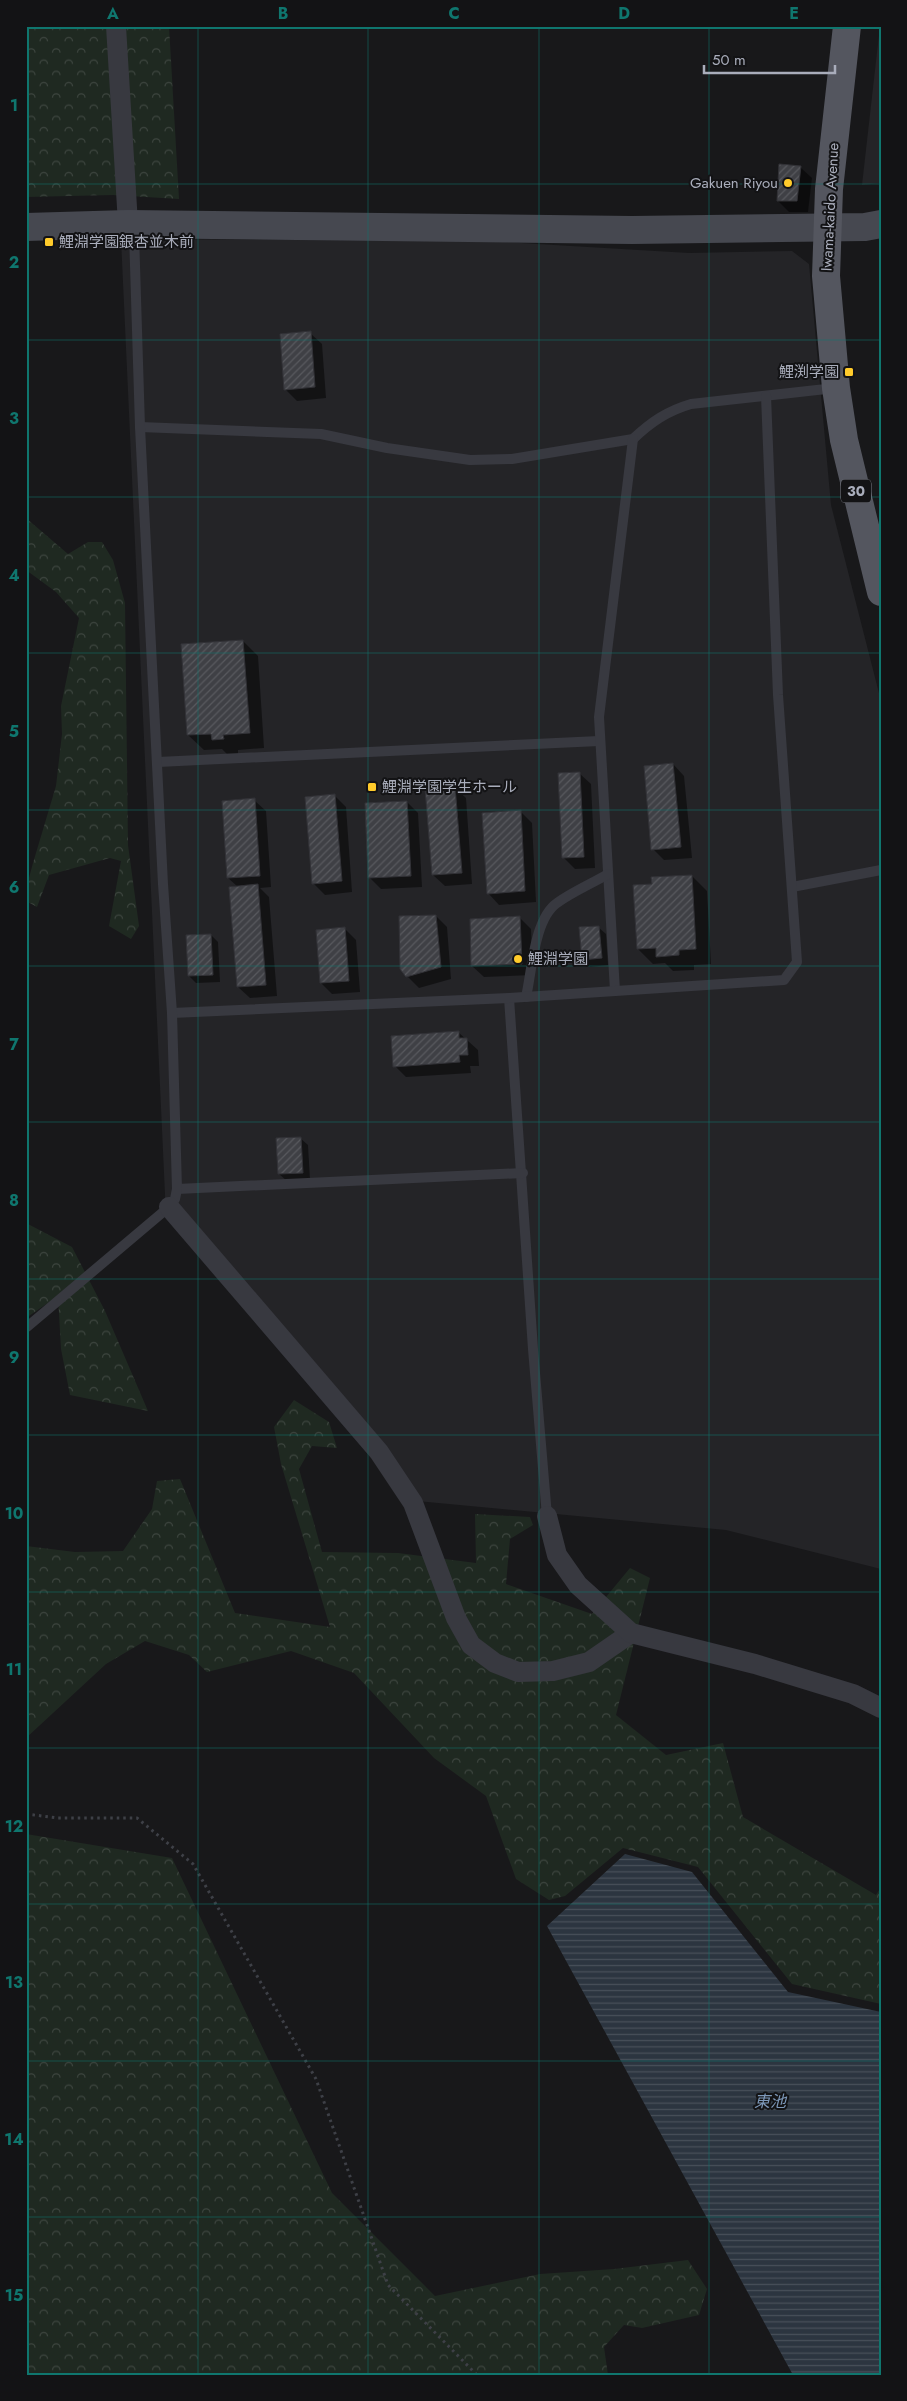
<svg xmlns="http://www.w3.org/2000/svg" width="907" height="2401" viewBox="0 0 907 2401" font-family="Jost,'Noto Sans JP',sans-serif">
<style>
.built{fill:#242427}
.forest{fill:url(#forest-crowns)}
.water{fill:url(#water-rules)}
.shadow{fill:#0007}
.building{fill:url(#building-hatch);stroke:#323237}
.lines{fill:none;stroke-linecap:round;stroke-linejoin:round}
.path{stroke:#3e4047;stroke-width:3;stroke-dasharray:2.5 4;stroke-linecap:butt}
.lane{stroke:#383940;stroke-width:10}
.street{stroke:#383940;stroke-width:20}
.secondary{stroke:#464850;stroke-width:28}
.primary{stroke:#54565f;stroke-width:28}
.grid{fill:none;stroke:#0f766e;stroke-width:1;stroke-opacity:0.55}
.poi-dot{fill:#ffcb2b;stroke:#131315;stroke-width:2}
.labels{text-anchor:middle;stroke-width:4;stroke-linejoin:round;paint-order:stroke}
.shield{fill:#131315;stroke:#7c7f89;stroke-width:1}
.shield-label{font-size:14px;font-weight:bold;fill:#a9adbb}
.poi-label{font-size:15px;fill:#a9adbb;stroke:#131315;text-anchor:start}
.street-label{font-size:15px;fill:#a9adbb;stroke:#131315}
.water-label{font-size:16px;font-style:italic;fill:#7d98b9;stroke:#131315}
.neatline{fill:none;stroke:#0f766e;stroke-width:2}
.grid-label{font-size:16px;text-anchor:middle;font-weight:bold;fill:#0f766e}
</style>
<defs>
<pattern id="forest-crowns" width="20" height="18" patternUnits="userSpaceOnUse" patternTransform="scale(1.25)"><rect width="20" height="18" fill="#1f2921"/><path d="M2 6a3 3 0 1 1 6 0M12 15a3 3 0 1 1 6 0" fill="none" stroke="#3d453f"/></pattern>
<pattern id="water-rules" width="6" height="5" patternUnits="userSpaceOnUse" patternTransform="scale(1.25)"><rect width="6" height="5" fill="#2c3540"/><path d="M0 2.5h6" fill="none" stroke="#48505a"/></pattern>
<pattern id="building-hatch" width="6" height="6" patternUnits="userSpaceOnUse" patternTransform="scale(1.25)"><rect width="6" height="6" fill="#3f4045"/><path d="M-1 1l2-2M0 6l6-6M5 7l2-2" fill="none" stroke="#58595e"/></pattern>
</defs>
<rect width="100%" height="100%" fill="#18181a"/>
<g class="built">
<path d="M 880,26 L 881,183 L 862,185 Z"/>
<path d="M 121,239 L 487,241 L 689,253 L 792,251 L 809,264 L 831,505 L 881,701 L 881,1569 L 726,1530 L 417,1501 L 166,1216 Z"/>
</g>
<g class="forest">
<path d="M 26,26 L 169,26 L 179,199 L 113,195 L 26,197 Z"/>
<path d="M 26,518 L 68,554 L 88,542 L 102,542 L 113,560 L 125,603 L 128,845 L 139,926 L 131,939 L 109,926 L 121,861 L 110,858 L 49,875 L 37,907 L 26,901 L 26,889 L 33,863 L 56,786 L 62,734 L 61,706 L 79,618 L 56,592 L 26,570 Z"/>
<path d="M 26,1223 L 72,1247 L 105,1311 L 148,1411 L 70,1395 L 61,1349 L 58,1296 L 26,1318 Z"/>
<path d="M 294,1400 L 329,1422 L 337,1448 L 312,1446 L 299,1469 L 322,1552 L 398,1553 L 476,1563 L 475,1514 L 530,1517 L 533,1525 L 510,1539 L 506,1584 L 592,1614 L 630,1568 L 650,1578 L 616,1715 L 666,1755 L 723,1743 L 743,1817 L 876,1895 L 881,1887 L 881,2004 L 792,1984 L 698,1867 L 623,1848 L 565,1896 L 549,1900 L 516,1879 L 486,1796 L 434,1758 L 354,1673 L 291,1651 L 207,1672 L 189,1655 L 145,1641 L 106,1664 L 26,1738 L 26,1546 L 75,1552 L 123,1551 L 152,1509 L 157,1481 L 180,1479 L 235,1613 L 330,1627 L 281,1464 L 274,1427 Z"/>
<path d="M 26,1834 L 172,1858 L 332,2193 L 435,2296 L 540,2274 L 614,2269 L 688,2260 L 707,2289 L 699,2315 L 642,2328 L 624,2325 L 604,2347 L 608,2375 L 26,2375 Z"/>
</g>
<path class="water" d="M 625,1854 L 692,1872 L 788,1992 L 881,2012 L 881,2375 L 793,2375 L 547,1926 Z"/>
<g class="shadow">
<path d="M 800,167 L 812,178 L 808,212 L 789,212 L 778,201 Z"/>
<path d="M 310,333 L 322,344 L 326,398 L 297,401 L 286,390 Z"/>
<path d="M 243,641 L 258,656 L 264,748 L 238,750 L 238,754 L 228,755 L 222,749 L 204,750 L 188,735 Z"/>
<path d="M 673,764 L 684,776 L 692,858 L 664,860 L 653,849 Z"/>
<path d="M 579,773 L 591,784 L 595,868 L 575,869 L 564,858 Z"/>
<path d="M 454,787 L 466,798 L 472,884 L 445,886 L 433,875 L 426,789 Z"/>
<path d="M 334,795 L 346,807 L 352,892 L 325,895 L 313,883 Z"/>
<path d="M 254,800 L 266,811 L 271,887 L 260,888 L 269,897 L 277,996 L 250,998 L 238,987 L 238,887 L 228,878 Z"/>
<path d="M 407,802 L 418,813 L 422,887 L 381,889 L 369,877 Z"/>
<path d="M 520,811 L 532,823 L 536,902 L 499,905 L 488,893 Z"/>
<path d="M 692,876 L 707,891 L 711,964 L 694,965 L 694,970 L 673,971 L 665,963 L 653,964 L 638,949 L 653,885 Z"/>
<path d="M 436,916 L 447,927 L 451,979 L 419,988 L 407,976 Z"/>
<path d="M 520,918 L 531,929 L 533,975 L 484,977 L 472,966 Z"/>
<path d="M 598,927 L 606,934 L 608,965 L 590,967 L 583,959 Z"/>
<path d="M 345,929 L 356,940 L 360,992 L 332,994 L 321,983 Z"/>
<path d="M 211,935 L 218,942 L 220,982 L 196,983 L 189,976 Z"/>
<path d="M 458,1032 L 478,1050 L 479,1066 L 470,1066 L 471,1073 L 406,1077 L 395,1066 Z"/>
<path d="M 300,1138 L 308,1145 L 310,1180 L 287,1181 L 279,1174 Z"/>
</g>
<g class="building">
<path d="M 779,164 L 801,166 L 797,201 L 777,201 Z"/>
<path d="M 311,331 L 315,387 L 284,390 L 280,334 Z"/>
<path d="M 243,640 L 250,733 L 223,735 L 224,739 L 212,740 L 211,734 L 187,735 L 181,644 Z"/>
<path d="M 673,763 L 681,847 L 651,850 L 644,766 Z"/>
<path d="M 580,772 L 584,857 L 562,858 L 558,773 Z"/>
<path d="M 455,786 L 462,873 L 432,875 L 425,788 Z"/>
<path d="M 335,794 L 342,881 L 312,884 L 305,797 Z"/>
<path d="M 255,798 L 260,876 L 227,878 L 222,801 Z"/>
<path d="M 407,801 L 411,876 L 368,878 L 365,803 Z"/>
<path d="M 521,810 L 525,891 L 487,894 L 482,813 Z"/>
<path d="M 692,875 L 696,949 L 679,950 L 679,955 L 656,957 L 656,948 L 637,949 L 633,885 L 652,884 L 651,877 Z"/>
<path d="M 258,884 L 266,985 L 237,987 L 229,887 Z"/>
<path d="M 436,915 L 441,967 L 406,977 L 400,969 L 399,916 Z"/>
<path d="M 520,916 L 522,964 L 471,966 L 470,919 Z"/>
<path d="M 599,926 L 602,958 L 582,960 L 579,927 Z"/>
<path d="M 345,927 L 349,981 L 320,983 L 316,930 Z"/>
<path d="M 211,934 L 213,975 L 188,976 L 186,935 Z"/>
<path d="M 459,1031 L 459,1038 L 467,1038 L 468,1055 L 459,1055 L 460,1062 L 393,1067 L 391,1036 Z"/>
<path d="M 301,1137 L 303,1173 L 278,1174 L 276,1138 Z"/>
</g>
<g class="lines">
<path class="path" d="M 26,1814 L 58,1818 L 137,1818 L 193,1864 L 316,2079 L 388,2285 L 477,2375"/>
<g class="lane">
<path d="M 140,427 L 321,434 L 387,448 L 470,460 L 512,459 L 633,439 C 651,422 667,411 691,404 L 835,388"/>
<path d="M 158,762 L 599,741"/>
<path d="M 792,887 L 881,870"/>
<path d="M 615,991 L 599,717 L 633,439"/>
<path d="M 526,997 C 532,971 534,919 557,903 C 572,892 591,884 608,874"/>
<path d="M 509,998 L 533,1349 L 547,1516"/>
<path d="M 172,1013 L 509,998 L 784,980 L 797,962 L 778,695 L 766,396"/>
<path d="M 177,1189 L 523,1173"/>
<path d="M 27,1327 L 169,1207 L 175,1199 L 177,1189 L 172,1013 L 163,884 L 140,427 L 134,233 L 129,226"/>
</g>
<g class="street">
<path d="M 116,26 L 128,224"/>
<path d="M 169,1207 L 379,1452 L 413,1503 L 456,1618 L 471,1645 L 495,1663 L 518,1672 L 553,1671 L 589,1662 L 631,1633"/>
<path d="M 547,1516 L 557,1555 L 578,1585 L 631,1633 L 755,1664 L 853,1694 L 881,1708"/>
</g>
<path class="secondary" d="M 26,227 L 128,224 L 632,230 L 865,227 L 881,224"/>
<path class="primary" d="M 847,26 L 829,189 L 826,276 L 836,388 L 844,440 L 881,592"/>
</g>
<path class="grid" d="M 198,26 L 198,2375M 368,26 L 368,2375M 539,26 L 539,2375M 709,26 L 709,2375M 26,184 L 881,184M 26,340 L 881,340M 26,497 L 881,497M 26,653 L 881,653M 26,810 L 881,810M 26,966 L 881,966M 26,1122 L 881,1122M 26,1279 L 881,1279M 26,1435 L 881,1435M 26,1592 L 881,1592M 26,1748 L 881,1748M 26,1904 L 881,1904M 26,2061 L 881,2061M 26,2217 L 881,2217"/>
<g class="poi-dot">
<circle cx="788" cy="183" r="5"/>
<rect x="44" y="237" width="10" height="10" rx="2.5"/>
<rect x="844" y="367" width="10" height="10" rx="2.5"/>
<rect x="367" y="782" width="10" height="10" rx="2.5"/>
<circle cx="518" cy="959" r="5"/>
</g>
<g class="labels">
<rect class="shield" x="841" y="479.5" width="30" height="23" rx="4"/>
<g class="shield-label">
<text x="856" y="496">30</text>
</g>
<g class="poi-label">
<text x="778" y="188" text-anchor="end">Gakuen Riyou</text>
<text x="59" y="247">鯉淵学園銀杏並木前</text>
<text x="839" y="377" text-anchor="end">鯉渕学園</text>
<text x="382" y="792">鯉淵学園学生ホール</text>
<text x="528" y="964">鯉淵学園</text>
</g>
<g class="street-label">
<text transform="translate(830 207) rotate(-87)" y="5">Iwama-kaido Avenue</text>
</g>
<g class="water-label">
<text x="770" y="2107">東池</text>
</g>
</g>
<rect width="907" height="2401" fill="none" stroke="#131315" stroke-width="55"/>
<path d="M704 65v8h131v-8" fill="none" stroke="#a9adbb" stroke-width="2.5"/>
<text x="712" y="65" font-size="15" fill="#a9adbb" stroke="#131315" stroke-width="4" paint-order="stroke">50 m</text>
<rect x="28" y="28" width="852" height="2346" class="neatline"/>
<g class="grid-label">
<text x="113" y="19">A</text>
<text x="283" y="19">B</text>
<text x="454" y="19">C</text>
<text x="624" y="19">D</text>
<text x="794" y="19">E</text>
<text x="14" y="111">1</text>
<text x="14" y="268">2</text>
<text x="14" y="424">3</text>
<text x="14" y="581">4</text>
<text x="14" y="737">5</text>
<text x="14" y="893">6</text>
<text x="14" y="1050">7</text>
<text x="14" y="1206">8</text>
<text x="14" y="1363">9</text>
<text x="14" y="1519">10</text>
<text x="14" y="1675">11</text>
<text x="14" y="1832">12</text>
<text x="14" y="1988">13</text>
<text x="14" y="2145">14</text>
<text x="14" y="2301">15</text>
</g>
</svg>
